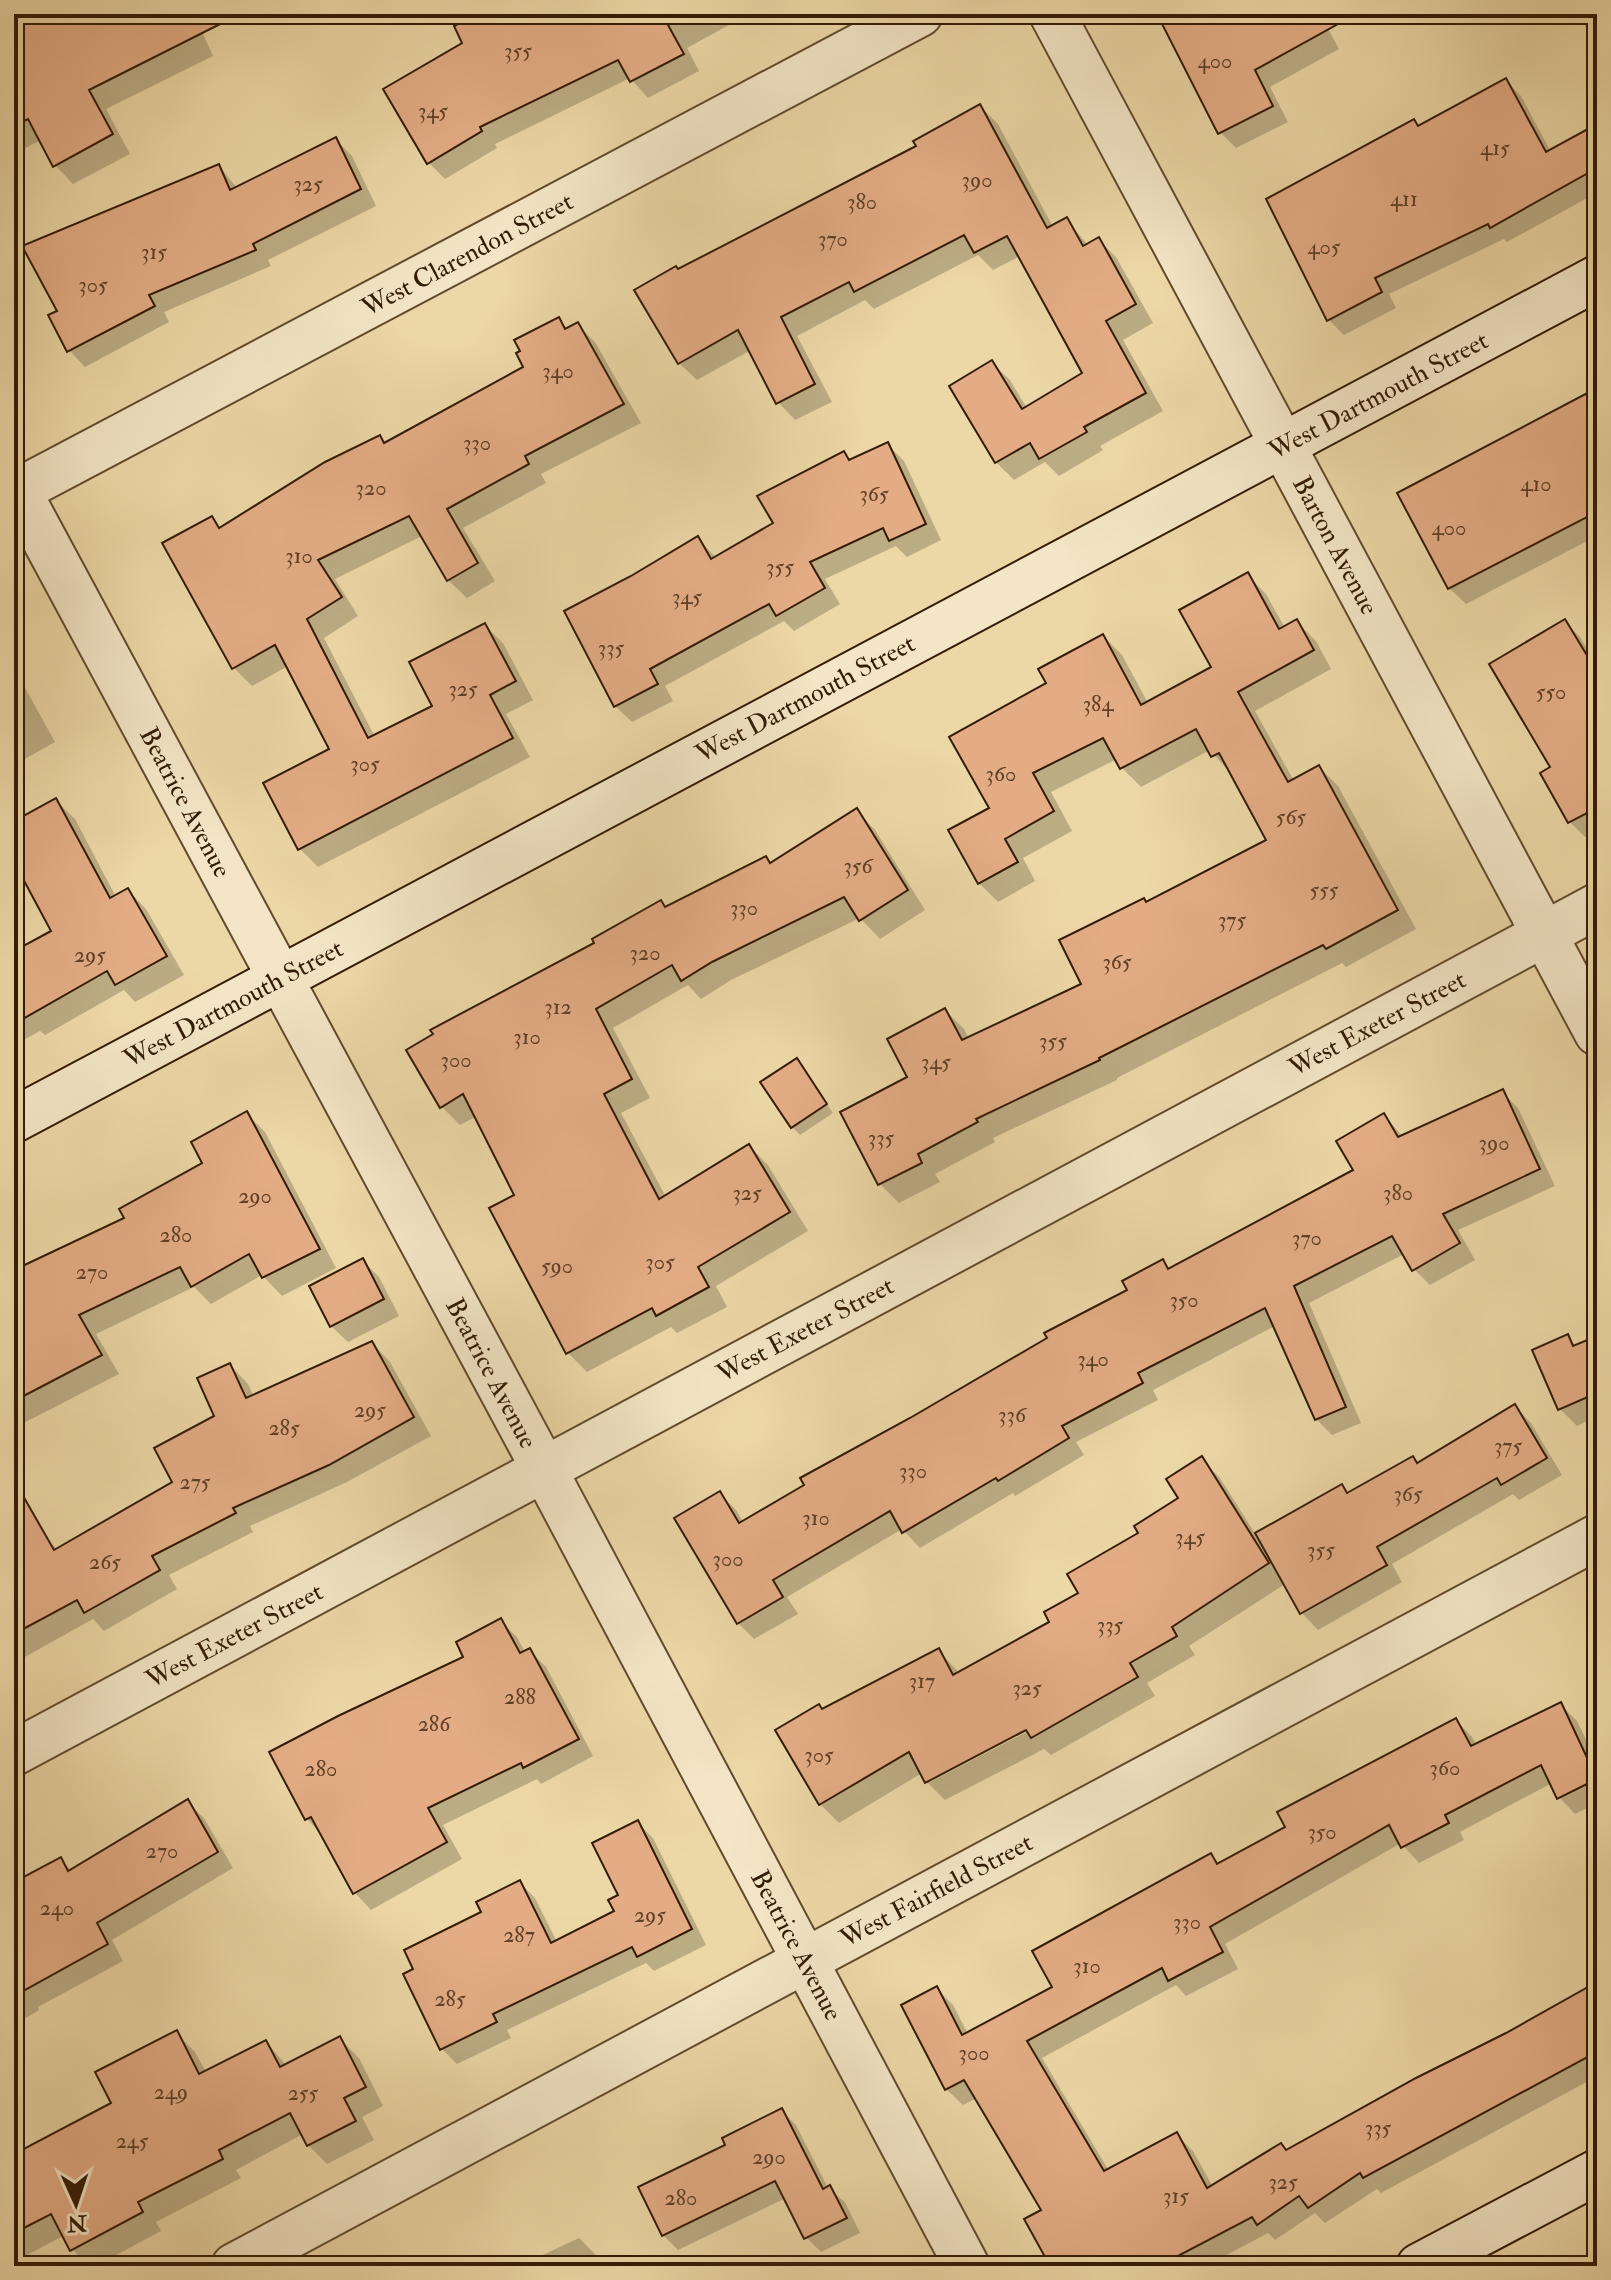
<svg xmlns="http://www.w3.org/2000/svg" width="1611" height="2280" viewBox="0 0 1611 2280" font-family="'IM FELL Double Pica',serif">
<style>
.shadow{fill:#0003;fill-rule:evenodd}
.building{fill:#e3ac85;stroke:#331b05;stroke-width:2}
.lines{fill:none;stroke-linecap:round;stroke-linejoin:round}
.street-casing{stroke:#614a2d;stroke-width:48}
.secondary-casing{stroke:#331b05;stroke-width:48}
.street{stroke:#f3e5c5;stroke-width:44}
.secondary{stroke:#f3e5c5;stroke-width:44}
.labels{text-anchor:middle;stroke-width:6;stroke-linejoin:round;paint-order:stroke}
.number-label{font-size:22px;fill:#5f3f25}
.street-label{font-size:26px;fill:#331b05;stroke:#f3e5c5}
</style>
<rect width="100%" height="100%" fill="#ecd7a6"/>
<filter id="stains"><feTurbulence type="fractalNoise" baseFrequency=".0025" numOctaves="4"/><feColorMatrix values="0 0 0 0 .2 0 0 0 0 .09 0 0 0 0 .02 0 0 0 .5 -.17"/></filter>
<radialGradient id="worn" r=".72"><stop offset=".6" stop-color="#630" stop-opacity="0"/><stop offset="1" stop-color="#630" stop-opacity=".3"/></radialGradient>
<g class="shadow">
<path d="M 14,14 L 194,14 L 213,56 L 106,109 L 130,154 L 73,184 L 55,165 L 41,140 L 14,154 Z"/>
<path d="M 484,14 L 749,14 L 687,48 L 699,71 L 648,98 L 630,78 L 495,144 L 497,148 L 445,179 L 429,163 L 465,44 Z"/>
<path d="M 1160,14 L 1320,14 L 1339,49 L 1270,87 L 1288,122 L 1236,148 L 1220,132 Z"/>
<path d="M 1579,14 L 1597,14 L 1597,48 Z"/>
<path d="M 1505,80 L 1521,96 L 1551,152 L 1597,132 L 1597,199 L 1593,195 L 1507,242 L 1504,239 L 1389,294 L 1396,308 L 1344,335 L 1329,320 L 1414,122 L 1420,128 Z"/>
<path d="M 980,106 L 998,124 L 1053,227 L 1066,220 L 1088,245 L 1098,239 L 1116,257 L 1153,323 L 1123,340 L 1163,411 L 1100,446 L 1103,450 L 1059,476 L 1045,462 L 1014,480 L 996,462 L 992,363 L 1010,380 L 1027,408 L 1085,374 L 1020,256 L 993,270 L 978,255 L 874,309 L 865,300 L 797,336 L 832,402 L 795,420 L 778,402 L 751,350 L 697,380 L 679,363 L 679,271 L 919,147 Z"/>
<path d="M 335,139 L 352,156 L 376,206 L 268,260 L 271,266 L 164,312 L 169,322 L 85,367 L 69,350 L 60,312 L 219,166 L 237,188 Z"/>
<path d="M 559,320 L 568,329 L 577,324 L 595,342 L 641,423 L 541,474 L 546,483 L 463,528 L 495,581 L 467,598 L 448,580 L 422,536 L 335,579 L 358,616 L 324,638 L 375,737 L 434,706 L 484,625 L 503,643 L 533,700 L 506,714 L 530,757 L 318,867 L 300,849 L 331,750 L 288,666 L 252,686 L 234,668 L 165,544 L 211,518 L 222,529 L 379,438 L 386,444 L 525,367 Z"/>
<path d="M 1597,386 L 1597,536 L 1466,604 L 1449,588 L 1592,393 L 1590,389 Z"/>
<path d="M 888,445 L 904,461 L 941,540 L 907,557 L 896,546 L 825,579 L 840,604 L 794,631 L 784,621 L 665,686 L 673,701 L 632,722 L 615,706 L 632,578 L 698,538 L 717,559 L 776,524 L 844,453 L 852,461 Z"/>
<path d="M 1247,575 L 1266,594 L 1285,628 L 1297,622 L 1316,641 L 1331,669 L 1255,711 L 1294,781 L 1319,767 L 1338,786 L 1416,929 L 1346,967 L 1342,963 L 1117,1078 L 1117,1080 L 993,1138 L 995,1142 L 935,1174 L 940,1182 L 899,1203 L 880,1184 L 910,1077 L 945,1010 L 964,1029 L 969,1039 L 1084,985 L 1269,841 L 1232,775 L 1210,750 L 1141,787 L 1122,768 L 1117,759 L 1051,792 L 1072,831 L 1023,858 L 1035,881 L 998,902 L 979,883 L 991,809 L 1048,683 L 1103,636 L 1122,655 L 1148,703 L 1213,667 Z"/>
<path d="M 1565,622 L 1580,637 L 1597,665 L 1597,831 L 1585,837 L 1570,822 L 1543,773 L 1553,768 Z"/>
<path d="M 14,668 L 55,742 L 16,764 L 14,762 Z"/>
<path d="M 56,801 L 75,819 L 116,897 L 128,890 L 146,909 L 184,975 L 135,1002 L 124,990 L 45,1035 L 40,1031 L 14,1045 L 14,953 L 54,931 L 14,858 L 14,823 Z"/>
<path d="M 856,811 L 875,830 L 925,910 L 880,939 L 860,918 L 731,980 L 701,999 L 688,985 L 613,1028 L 650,1098 L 621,1113 L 666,1197 L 749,1146 L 768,1165 L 808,1231 L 716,1286 L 727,1307 L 677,1333 L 671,1327 L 587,1372 L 568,1353 L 517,1195 L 477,1116 L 460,1125 L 441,1106 L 597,944 L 661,902 L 667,908 L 766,859 L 771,864 Z"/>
<path d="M 797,1061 L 833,1113 L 800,1135 L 792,1127 Z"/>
<path d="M 1502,1092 L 1518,1108 L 1555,1186 L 1458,1230 L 1475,1260 L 1430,1285 L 1414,1269 L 1404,1254 L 1309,1303 L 1361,1423 L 1332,1435 L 1316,1419 L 1275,1326 L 1153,1390 L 1158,1400 L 1076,1442 L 1084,1455 L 1015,1496 L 1013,1493 L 920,1548 L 902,1529 L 787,1597 L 798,1614 L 754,1639 L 738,1623 L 720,1494 L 736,1510 L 744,1523 L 911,1420 L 1130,1291 L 1163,1262 L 1171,1270 L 1356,1171 L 1384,1115 L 1403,1137 Z"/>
<path d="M 247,1114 L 265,1132 L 336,1268 L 282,1296 L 262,1275 L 211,1304 L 194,1287 L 96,1334 L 119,1374 L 14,1428 L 14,1272 L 126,1219 L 204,1164 Z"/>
<path d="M 363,1261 L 379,1277 L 399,1316 L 348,1342 L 331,1326 Z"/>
<path d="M 1567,1337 L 1577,1347 L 1597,1338 L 1597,1416 L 1577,1426 L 1560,1409 L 1534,1351 Z"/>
<path d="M 372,1343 L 390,1362 L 431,1436 L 347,1482 L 250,1526 L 253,1532 L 169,1575 L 177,1589 L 104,1631 L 93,1619 L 14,1663 L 14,1556 L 46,1539 L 58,1550 L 175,1483 L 216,1417 L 230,1365 L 248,1384 L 254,1397 Z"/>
<path d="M 1515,1407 L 1531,1423 L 1562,1475 L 1519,1500 L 1513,1494 L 1392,1564 L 1402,1582 L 1318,1630 L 1302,1613 L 1285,1584 L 1189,1646 L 1195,1655 L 1147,1683 L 1155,1696 L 1051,1755 L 1044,1749 L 945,1800 L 926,1781 L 922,1773 L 839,1823 L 820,1804 L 823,1711 L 938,1650 L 960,1674 L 1052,1623 L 1141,1534 L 1181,1499 L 1201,1459 L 1220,1478 L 1256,1535 L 1341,1487 L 1349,1494 L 1412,1458 L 1419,1464 ZM 1034,1723 L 1036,1727 L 930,1782 L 930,1777 Z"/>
<path d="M 500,1621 L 517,1637 L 525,1652 L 529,1650 L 546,1667 L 593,1756 L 541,1784 L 537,1779 L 443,1825 L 462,1859 L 371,1910 L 355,1893 L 324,1837 L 307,1819 L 272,1753 L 466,1658 Z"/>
<path d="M 1561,1705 L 1577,1721 L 1597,1762 L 1597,1803 L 1575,1814 L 1559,1797 L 1552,1783 L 1460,1832 L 1464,1840 L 1419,1863 L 1401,1843 L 1225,1944 L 1238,1969 L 1186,1996 L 1176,1985 L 1042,2058 L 1109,2171 L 1177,2135 L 1193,2151 L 1213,2187 L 1507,2035 L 1597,1984 L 1597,2081 L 1592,2079 L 1381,2193 L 1377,2189 L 1325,2223 L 1315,2213 L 1275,2240 L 1268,2233 L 1206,2266 L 1053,2266 L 1043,2211 L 977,2098 L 963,2105 L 946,2089 L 937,1989 L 953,2005 L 968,2034 L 1054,1988 L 1211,1855 L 1221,1865 L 1288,1828 L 1456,1720 L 1472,1737 L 1477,1746 Z"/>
<path d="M 187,1802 L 204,1818 L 233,1868 L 112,1940 L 123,1961 L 38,2007 L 39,2010 L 14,2025 L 14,1885 L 61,1860 L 72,1871 Z"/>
<path d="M 638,1823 L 653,1838 L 706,1945 L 654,1971 L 646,1963 L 507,2030 L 511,2038 L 457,2064 L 442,2049 L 416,1970 L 520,1883 L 535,1898 L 557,1942 L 617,1912 Z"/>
<path d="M 176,2033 L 195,2052 L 206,2072 L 266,2042 L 287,2066 L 340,2039 L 359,2058 L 383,2106 L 362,2117 L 374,2140 L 327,2164 L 308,2145 L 303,2134 L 236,2170 L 241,2178 L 156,2222 L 161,2231 L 96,2266 L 89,2266 L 72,2249 L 65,2235 L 14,2262 L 14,2160 L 114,2104 Z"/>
<path d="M 781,2110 L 796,2125 L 828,2188 L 845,2202 L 860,2233 L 821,2252 L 806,2237 L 786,2198 L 678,2250 L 663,2235 L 728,2146 Z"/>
<path d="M 579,2238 L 595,2254 L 600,2266 L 519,2266 Z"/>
</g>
<g class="building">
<path d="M 14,14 L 240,14 L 89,90 L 113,134 L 53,167 L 28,119 L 14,126 Z"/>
<path d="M 478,14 L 662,14 L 684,54 L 630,82 L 618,60 L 480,127 L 482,131 L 427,164 L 383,89 L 462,43 L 454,26 Z"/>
<path d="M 1157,14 L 1356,14 L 1255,70 L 1273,106 L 1218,134 Z"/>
<path d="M 1506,78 L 1546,152 L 1597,124 L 1597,168 L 1490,228 L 1488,224 L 1375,278 L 1382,292 L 1327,321 L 1266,199 L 1414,119 L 1418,126 Z"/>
<path d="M 980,104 L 1047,228 L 1067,217 L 1083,246 L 1099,237 L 1136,304 L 1106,321 L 1146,393 L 1084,427 L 1087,432 L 1039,459 L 1030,443 L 995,463 L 949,386 L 992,360 L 1022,409 L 1082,373 L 1007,236 L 974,253 L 964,235 L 854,292 L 849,282 L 781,317 L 815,384 L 776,404 L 738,330 L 678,364 L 634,290 L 676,266 L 678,269 L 916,146 L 913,141 Z"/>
<path d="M 336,137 L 361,189 L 253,244 L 256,250 L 149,295 L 155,306 L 67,352 L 48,315 L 57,311 L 22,246 L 219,164 L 230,190 Z"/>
<path d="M 559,317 L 565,329 L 578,322 L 624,404 L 525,456 L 529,464 L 447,509 L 478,563 L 447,581 L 409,516 L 318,560 L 342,597 L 307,619 L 368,738 L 432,706 L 409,662 L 485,623 L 516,681 L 490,695 L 513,738 L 298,850 L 263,783 L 329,749 L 275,645 L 232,669 L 162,543 L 212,516 L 219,528 L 325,462 L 380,435 L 384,443 L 523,367 L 516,353 L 520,351 L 514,340 Z"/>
<path d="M 1597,388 L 1597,512 L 1448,589 L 1397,493 Z"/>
<path d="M 888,442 L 926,524 L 889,541 L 883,528 L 810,562 L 825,588 L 776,616 L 769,604 L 650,669 L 658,684 L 614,707 L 564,611 L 631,576 L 698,536 L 711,559 L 773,523 L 757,496 L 844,451 L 849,460 Z"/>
<path d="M 1248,572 L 1279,629 L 1297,619 L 1314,650 L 1238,692 L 1288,782 L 1319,765 L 1398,910 L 1326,949 L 1323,945 L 1099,1058 L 1100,1060 L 976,1119 L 978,1122 L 918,1154 L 922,1163 L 878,1185 L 840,1112 L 907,1077 L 887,1039 L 945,1008 L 962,1040 L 1081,984 L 1059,940 L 1144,898 L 1146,902 L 1266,840 L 1219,753 L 1211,757 L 1196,729 L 1120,769 L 1103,738 L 1033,773 L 1054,811 L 1005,839 L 1018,862 L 978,884 L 948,830 L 989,808 L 949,737 L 1046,683 L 1038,669 L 1103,634 L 1141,705 L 1211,667 L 1179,610 Z"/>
<path d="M 1565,619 L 1597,672 L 1597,808 L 1568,823 L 1540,773 L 1550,767 L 1489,664 Z"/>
<path d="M 56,798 L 110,898 L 128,888 L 167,956 L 115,985 L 107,971 L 14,1024 L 14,951 L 51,931 L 14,862 L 14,821 Z"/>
<path d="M 857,808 L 908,890 L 859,921 L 844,897 L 712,962 L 681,981 L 672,965 L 596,1009 L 632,1079 L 604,1094 L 659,1199 L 749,1144 L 790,1212 L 698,1267 L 709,1287 L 656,1316 L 652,1308 L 566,1354 L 489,1208 L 514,1195 L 463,1094 L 440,1108 L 406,1050 L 433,1034 L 430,1030 L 594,943 L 592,939 L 661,900 L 665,907 L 766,856 L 770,863 Z"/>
<path d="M 797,1058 L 827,1104 L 791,1128 L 760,1082 Z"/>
<path d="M 1503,1089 L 1540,1169 L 1443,1214 L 1460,1243 L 1412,1271 L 1392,1236 L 1294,1286 L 1346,1407 L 1315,1420 L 1265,1308 L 1138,1373 L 1143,1383 L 1062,1426 L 1069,1438 L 998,1481 L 996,1478 L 902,1533 L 890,1511 L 773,1580 L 783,1597 L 737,1624 L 674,1518 L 720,1491 L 739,1523 L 804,1485 L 800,1478 L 910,1418 L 1047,1338 L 1044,1333 L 1127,1290 L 1122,1281 L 1163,1259 L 1168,1269 L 1353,1170 L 1336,1141 L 1384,1113 L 1398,1137 Z"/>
<path d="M 247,1111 L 320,1249 L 262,1278 L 249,1254 L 191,1287 L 180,1267 L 79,1315 L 102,1355 L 14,1401 L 14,1270 L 124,1218 L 119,1209 L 202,1163 L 191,1142 Z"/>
<path d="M 363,1258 L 384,1299 L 330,1327 L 309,1286 Z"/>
<path d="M 1568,1334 L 1573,1346 L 1597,1336 L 1597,1393 L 1558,1410 L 1532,1350 Z"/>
<path d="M 372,1341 L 414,1417 L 329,1465 L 233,1508 L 236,1513 L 152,1556 L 160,1570 L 84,1613 L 77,1600 L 14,1634 L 14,1480 L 54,1550 L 172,1482 L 154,1448 L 214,1416 L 197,1378 L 230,1363 L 246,1398 Z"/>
<path d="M 1515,1404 L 1547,1458 L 1501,1485 L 1497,1478 L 1377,1547 L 1387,1565 L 1300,1614 L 1255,1533 L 1342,1484 L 1347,1493 L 1413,1456 L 1417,1463 Z"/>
<path d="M 1202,1456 L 1269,1563 L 1172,1627 L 1177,1636 L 1130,1663 L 1138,1677 L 1031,1738 L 1026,1730 L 925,1783 L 909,1752 L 819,1805 L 775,1730 L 819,1704 L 822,1709 L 939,1648 L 953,1675 L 1049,1622 L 1044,1612 L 1078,1593 L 1067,1574 L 1138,1533 L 1134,1526 L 1178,1498 L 1166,1479 Z"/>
<path d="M 501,1618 L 520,1653 L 530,1648 L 579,1739 L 523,1768 L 521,1763 L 428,1808 L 447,1842 L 353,1894 L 311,1817 L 305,1820 L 269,1752 L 338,1716 L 463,1657 L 456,1642 Z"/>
<path d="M 1561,1702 L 1597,1779 L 1557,1799 L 1541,1765 L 1445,1815 L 1449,1823 L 1401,1848 L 1389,1825 L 1210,1927 L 1223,1952 L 1168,1981 L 1162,1968 L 1027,2041 L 1104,2171 L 1177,2132 L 1207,2188 L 1281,2143 L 1286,2150 L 1416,2078 L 1506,2033 L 1597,1982 L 1597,2052 L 1363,2178 L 1360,2173 L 1308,2208 L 1299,2196 L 1257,2225 L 1252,2217 L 1159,2266 L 1050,2266 L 1024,2219 L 1041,2210 L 964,2080 L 945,2090 L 901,2005 L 937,1986 L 962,2035 L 1052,1987 L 1032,1951 L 1211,1853 L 1217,1864 L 1285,1827 L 1277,1812 L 1456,1718 L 1471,1746 Z"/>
<path d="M 188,1799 L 218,1852 L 97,1923 L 108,1944 L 14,1996 L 14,1882 L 61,1857 L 68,1871 Z"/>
<path d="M 638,1820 L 692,1929 L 637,1957 L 632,1947 L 493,2014 L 497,2022 L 440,2050 L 403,1974 L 413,1969 L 404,1950 L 481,1912 L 476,1902 L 520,1880 L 551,1943 L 614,1911 L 608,1900 L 618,1895 L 592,1843 Z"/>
<path d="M 177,2030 L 199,2074 L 266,2040 L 280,2067 L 340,2036 L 366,2087 L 344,2098 L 356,2121 L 307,2146 L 290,2113 L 219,2150 L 223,2159 L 138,2202 L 143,2212 L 70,2251 L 51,2214 L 14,2233 L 14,2154 L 111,2103 L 95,2072 Z"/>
<path d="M 782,2108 L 823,2189 L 830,2185 L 847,2218 L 804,2239 L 775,2181 L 662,2236 L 638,2187 L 725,2145 L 722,2138 Z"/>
</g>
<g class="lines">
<defs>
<g id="street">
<path d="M 1052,14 L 1597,1033"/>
<path d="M 14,483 L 544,1469 L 967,2266"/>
<path d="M 14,493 L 920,14"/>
<path d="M 14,1753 L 1597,906"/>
<path d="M 234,2266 L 1597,1537"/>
</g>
<g id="secondary">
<path d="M 14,1120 L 1597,278"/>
<path d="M 1419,2266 L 1597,2172"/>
</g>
</defs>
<use href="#street" class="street-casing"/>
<use href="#secondary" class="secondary-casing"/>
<use href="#street" class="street"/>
<use href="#secondary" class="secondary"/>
</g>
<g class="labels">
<g class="number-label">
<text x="518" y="58">355</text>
<text x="1215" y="68">400</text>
<text x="433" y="118">345</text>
<text x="1495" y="155">415</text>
<text x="977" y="187">390</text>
<text x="308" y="191">325</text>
<text x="1404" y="206">411</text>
<text x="862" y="209">380</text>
<text x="833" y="246">370</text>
<text x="1324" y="254">405</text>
<text x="154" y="259">315</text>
<text x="93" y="292">305</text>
<text x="558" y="378">340</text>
<text x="477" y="450">330</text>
<text x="1536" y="491">410</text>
<text x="371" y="495">320</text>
<text x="874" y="501">365</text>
<text x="1449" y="535">400</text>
<text x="299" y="563">310</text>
<text x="780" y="574">355</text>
<text x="687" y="604">345</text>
<text x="611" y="655">335</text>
<text x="463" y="696">325</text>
<text x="1551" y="699">550</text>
<text x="1098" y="711">384</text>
<text x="365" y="771">305</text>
<text x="1001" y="781">360</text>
<text x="1291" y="824">565</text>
<text x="858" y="873">356</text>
<text x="1324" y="897">555</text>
<text x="744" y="915">330</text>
<text x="1232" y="927">375</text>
<text x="645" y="960">320</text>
<text x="90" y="962">295</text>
<text x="1117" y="969">365</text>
<text x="558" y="1014">312</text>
<text x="527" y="1044">310</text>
<text x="1053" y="1048">355</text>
<text x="456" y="1067">300</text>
<text x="936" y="1069">345</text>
<text x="881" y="1145">335</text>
<text x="1494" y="1150">390</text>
<text x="747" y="1200">325</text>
<text x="1398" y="1200">380</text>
<text x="255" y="1203">290</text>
<text x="176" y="1242">280</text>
<text x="1307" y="1245">370</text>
<text x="660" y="1269">305</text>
<text x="557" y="1273">590</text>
<text x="92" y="1279">270</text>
<text x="1184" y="1307">350</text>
<text x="1093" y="1366">340</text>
<text x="370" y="1417">295</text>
<text x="1012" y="1422">336</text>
<text x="284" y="1435">285</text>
<text x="1508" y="1453">375</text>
<text x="913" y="1478">330</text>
<text x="195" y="1489">275</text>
<text x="1408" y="1501">365</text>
<text x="816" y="1525">310</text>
<text x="1190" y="1544">345</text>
<text x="1321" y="1557">355</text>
<text x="728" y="1566">300</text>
<text x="105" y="1569">265</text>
<text x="1110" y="1632">335</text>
<text x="922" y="1688">317</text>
<text x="1027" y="1695">325</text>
<text x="520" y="1704">288</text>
<text x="434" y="1731">286</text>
<text x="819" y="1762">305</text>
<text x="1445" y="1775">360</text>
<text x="321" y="1776">280</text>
<text x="1322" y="1839">350</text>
<text x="162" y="1858">270</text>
<text x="57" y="1915">240</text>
<text x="650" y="1922">295</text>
<text x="1187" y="1929">330</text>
<text x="519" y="1942">287</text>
<text x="1087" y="1973">310</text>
<text x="450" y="2006">285</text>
<text x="974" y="2060">300</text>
<text x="171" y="2099">249</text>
<text x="303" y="2100">255</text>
<text x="1378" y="2135">335</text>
<text x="132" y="2148">245</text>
<text x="769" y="2164">290</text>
<text x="1283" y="2189">325</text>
<text x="1176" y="2203">315</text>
<text x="681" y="2205">280</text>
</g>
<g class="street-label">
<text transform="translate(467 254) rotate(-28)" y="9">West Clarendon Street</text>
<text transform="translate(1378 395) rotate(-28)" y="9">West Dartmouth Street</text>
<text transform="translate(1336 545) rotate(62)" y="9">Barton Avenue</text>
<text transform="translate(805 698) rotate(-28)" y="9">West Dartmouth Street</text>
<text transform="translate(186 802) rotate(62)" y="9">Beatrice Avenue</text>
<text transform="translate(233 1003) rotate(-28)" y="9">West Dartmouth Street</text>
<text transform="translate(1377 1023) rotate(-28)" y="9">West Exeter Street</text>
<text transform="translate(805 1329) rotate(-28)" y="9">West Exeter Street</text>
<text transform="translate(492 1373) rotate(62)" y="9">Beatrice Avenue</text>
<text transform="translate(234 1635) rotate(-28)" y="9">West Exeter Street</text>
<text transform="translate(936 1890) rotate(-28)" y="9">West Fairfield Street</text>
<text transform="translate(797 1945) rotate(62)" y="9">Beatrice Avenue</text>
</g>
</g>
<rect width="1611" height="2280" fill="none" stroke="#ecd7a6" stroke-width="48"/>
<rect x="16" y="16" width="1579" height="2248" fill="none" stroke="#331b05" stroke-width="4"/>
<rect x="24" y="24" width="1563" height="2232" fill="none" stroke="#331b05" stroke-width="2"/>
<g transform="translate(76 2204) rotate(177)" stroke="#f3e5c5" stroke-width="6" paint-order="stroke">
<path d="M0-6L14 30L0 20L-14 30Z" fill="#331b05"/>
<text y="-12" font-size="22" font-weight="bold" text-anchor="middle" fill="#331b05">N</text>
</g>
<rect width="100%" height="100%" filter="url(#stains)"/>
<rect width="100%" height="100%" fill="url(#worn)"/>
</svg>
